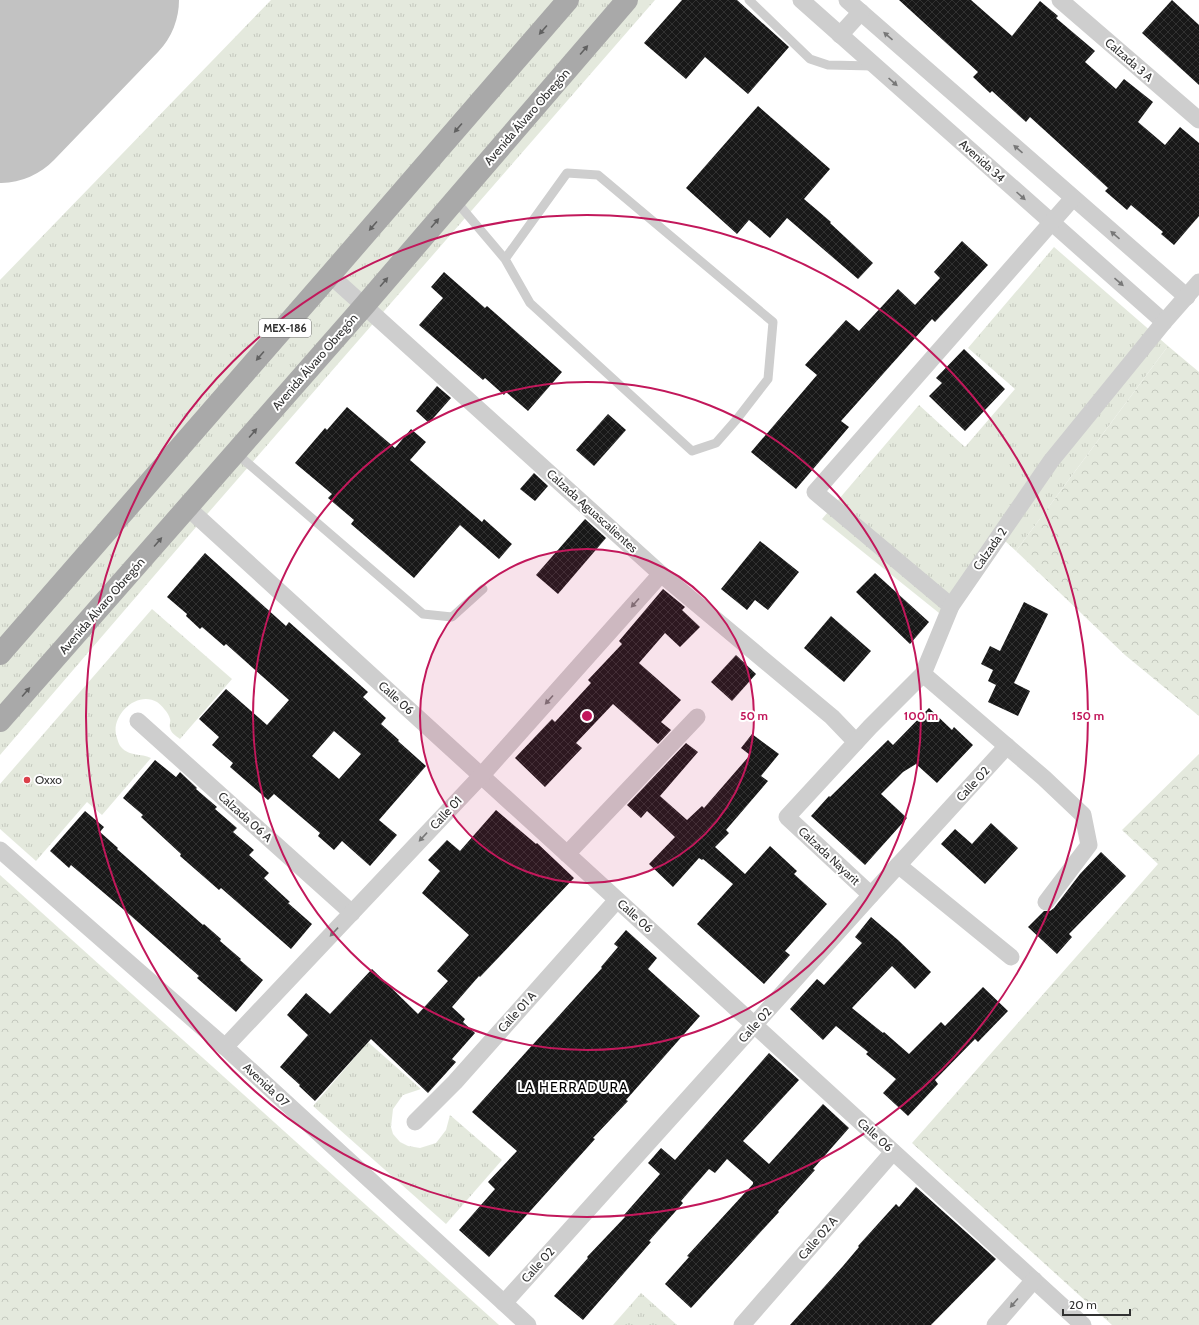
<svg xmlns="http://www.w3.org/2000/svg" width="1199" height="1325" viewBox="0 0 1199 1325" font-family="Cabin,sans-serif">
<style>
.grass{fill:url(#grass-tufts)}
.forest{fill:url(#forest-crowns)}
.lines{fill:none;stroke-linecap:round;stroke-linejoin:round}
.taxiway{stroke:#c2c2c2;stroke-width:60}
.runway{stroke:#c2c2c2;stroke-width:150}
.building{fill:url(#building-cross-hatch);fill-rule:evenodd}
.service{stroke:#cecece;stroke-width:9}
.minor{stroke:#cecece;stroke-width:17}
.primary{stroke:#a9a9a9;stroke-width:22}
.oneway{fill:#616161}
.oneway2{fill:#787878}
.ring{fill:none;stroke:#c2185b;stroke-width:2}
.poi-dot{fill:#db404a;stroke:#fff;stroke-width:1.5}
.labels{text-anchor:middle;stroke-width:4;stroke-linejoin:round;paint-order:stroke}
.shield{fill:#fff;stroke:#6f6f6f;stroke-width:1}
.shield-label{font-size:11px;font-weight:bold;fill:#313131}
.street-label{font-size:12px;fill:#313131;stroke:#fff}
.poi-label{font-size:12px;fill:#313131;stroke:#fff;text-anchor:start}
.quarter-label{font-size:14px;letter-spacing:1px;fill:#000;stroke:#fff}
.centre{fill:#c2185b;stroke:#fff;stroke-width:2}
.ring-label{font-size:12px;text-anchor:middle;font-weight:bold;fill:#c2185b;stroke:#fff;stroke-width:4;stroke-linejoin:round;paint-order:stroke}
</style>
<defs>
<pattern id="grass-tufts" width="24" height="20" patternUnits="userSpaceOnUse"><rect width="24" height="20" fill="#e4e9dd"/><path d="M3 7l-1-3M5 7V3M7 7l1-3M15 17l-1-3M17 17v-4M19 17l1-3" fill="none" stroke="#c4c8be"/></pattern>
<pattern id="forest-crowns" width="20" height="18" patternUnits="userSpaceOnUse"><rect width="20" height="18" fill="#e4e9dd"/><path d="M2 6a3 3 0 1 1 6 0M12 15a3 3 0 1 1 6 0" fill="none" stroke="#c4c8be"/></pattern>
<pattern id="building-cross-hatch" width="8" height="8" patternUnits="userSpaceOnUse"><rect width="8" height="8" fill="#181818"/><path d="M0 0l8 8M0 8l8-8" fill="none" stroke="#313131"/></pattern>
</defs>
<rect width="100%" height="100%" fill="#fff"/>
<g class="grass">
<path d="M 271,0 L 655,0 L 209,512 L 0,755 L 0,280 Z"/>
<path d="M 1054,247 L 1168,346 L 1016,551 L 994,531 L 939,613 L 822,519 L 919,405 L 965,447 L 1015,389 L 968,348 Z"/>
<path d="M 152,609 L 232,679 L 180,739 C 176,736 171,733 170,728 C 169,725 171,721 170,719 C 169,713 161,705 157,702 C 136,690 109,717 117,738 C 118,741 119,745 121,747 C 130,757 141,753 151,758 L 102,815 L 87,802 L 36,861 L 0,829 L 0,784 Z"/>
<path d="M 368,1042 L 421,1089 L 403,1095 L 393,1109 L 391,1127 L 393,1134 L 400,1142 L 408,1146 L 420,1148 L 436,1143 L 446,1130 L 450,1115 L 502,1160 L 446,1224 L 313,1106 Z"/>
<path d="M 641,1293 L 677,1325 L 613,1325 Z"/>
</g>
<g class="forest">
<path d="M 1168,346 L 1199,372 L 1199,716 L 1125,655 L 1016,551 Z"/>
<path d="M 1199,754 L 1199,1325 L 1112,1325 L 912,1143 L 1158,864 L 1122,830 Z"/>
<path d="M 0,875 L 499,1325 L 0,1325 Z"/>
</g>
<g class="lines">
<path class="taxiway" d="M 0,85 C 9,58 11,29 7,0"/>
<path class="runway" d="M 0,108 L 104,0"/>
</g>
<g class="building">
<path d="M 682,0 L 737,0 L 789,47 L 748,94 L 705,57 L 686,79 L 644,43 Z"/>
<path d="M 899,0 L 971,0 L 1012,36 L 1040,1 L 1058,16 L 1056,18 L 1095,51 L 1085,62 L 1116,89 L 1124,79 L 1153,102 L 1138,122 L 1165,145 L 1180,127 L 1199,143 L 1199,216 L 1174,245 L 1161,234 L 1163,232 L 1131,205 L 1127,210 L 1105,191 L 1108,188 L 1030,117 L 1026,122 L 992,91 L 990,93 L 973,77 L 978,72 Z"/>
<path d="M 1172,0 L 1199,25 L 1199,85 L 1142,33 Z"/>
<path d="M 758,106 L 830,169 L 804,199 L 831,222 L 830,223 L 873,263 L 858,279 L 787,218 L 770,238 L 749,220 L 737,234 L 686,188 Z"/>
<path d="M 962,241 L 988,265 L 935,322 L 932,319 L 841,421 L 849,427 L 796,489 L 751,452 L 817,375 L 805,365 L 846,320 L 859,331 L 898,289 L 915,305 L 940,278 L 934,272 Z"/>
<path d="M 444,272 L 485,308 L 487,306 L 562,372 L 528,411 L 506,392 L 504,395 L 485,378 L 483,380 L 419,325 L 443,298 L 431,287 Z"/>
<path d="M 964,349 L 1005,389 L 965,431 L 929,396 L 942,383 L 936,378 Z"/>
<path d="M 437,386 L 451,398 L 429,423 L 416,411 Z"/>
<path d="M 347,407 L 395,448 L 411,429 L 426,442 L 410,460 L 482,522 L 484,519 L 512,544 L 499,559 L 460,525 L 414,578 L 351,524 L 354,520 L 328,498 L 332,494 L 295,463 L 325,428 L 327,430 Z"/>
<path d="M 608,414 L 626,430 L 594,466 L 576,450 Z"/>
<path d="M 534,473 L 548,486 L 535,501 L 520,489 Z"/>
<path d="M 585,519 L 606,538 L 558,594 L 536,575 Z"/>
<path d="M 760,541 L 799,572 L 768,610 L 755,600 L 747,610 L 721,589 Z"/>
<path d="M 205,553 L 286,626 L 289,622 L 368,692 L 363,697 L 386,718 L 381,724 L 399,740 L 398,741 L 426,766 L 379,820 L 397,835 L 370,866 L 342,841 L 334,850 L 318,836 L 320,833 L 274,794 L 268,800 L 230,767 L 233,763 L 212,745 L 219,737 L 199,719 L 226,689 L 267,725 L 289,700 L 226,644 L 224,646 L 202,627 L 200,629 L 186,616 L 187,614 L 167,597 ZM 334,731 L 361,754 L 339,779 L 312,756 Z"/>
<path d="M 875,573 L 929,622 L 910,644 L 856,592 Z"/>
<path d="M 663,589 L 685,607 L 682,610 L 700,627 L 680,647 L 665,633 L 639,663 L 681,700 L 661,722 L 671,730 L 658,744 L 613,704 L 576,743 L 582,748 L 545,787 L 515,758 L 552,719 L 555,722 L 591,683 L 588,680 L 622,644 L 619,641 Z"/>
<path d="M 1024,602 L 1048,614 L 1014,683 L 1030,691 L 1018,716 L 988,702 L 996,685 L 988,681 L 993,670 L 981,664 L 990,646 L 1000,651 Z"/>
<path d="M 831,616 L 871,651 L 844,682 L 804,648 Z"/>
<path d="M 736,655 L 756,674 L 732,701 L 711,682 Z"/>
<path d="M 929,708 L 952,730 L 954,727 L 973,745 L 937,783 L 916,764 L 903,772 L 881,794 L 907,818 L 865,865 L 811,816 L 829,796 L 830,797 L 888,740 L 893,745 Z"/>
<path d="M 752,734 L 779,754 L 761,776 L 768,781 L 726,830 L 729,833 L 715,847 L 745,874 L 770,846 L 797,871 L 794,874 L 827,904 L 785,951 L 790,955 L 764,984 L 697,924 L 733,884 L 703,859 L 702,860 L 699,858 L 673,887 L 649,864 L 675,837 L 647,811 L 641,818 L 627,805 L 686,743 L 698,752 L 660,796 L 687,820 L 702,806 L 704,808 L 750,755 L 741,748 Z"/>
<path d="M 155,760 L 176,777 L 180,772 L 197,788 L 196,789 L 217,807 L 215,809 L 237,828 L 233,832 L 254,850 L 249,855 L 269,873 L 264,878 L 290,902 L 288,903 L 312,924 L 291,949 L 221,888 L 219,890 L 180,856 L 181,854 L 141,817 L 143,815 L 123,798 Z"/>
<path d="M 496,810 L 536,844 L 537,843 L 574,878 L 480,977 L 479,976 L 452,1007 L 465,1019 L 463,1022 L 475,1033 L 452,1059 L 456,1062 L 428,1093 L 371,1039 L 315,1101 L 299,1086 L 300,1085 L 280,1067 L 308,1035 L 287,1015 L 306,993 L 330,1014 L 372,969 L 418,1014 L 448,981 L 437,971 L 469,935 L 422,893 L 440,871 L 428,860 L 447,840 L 460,851 Z"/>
<path d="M 85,811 L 104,827 L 100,832 L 118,848 L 117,849 L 203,925 L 204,924 L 221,939 L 220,941 L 241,959 L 240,960 L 263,980 L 236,1012 L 197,978 L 199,976 L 130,915 L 71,865 L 69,868 L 50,851 Z"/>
<path d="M 991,823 L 1018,848 L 985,884 L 941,844 L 955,829 L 972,844 Z"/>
<path d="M 1101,852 L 1126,876 L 1069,934 L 1072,937 L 1057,954 L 1028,927 L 1044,911 L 1050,911 L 1054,908 L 1080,874 Z"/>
<path d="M 871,917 L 898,940 L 931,972 L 915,989 L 892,966 L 852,1008 L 883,1033 L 884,1032 L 909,1054 L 941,1022 L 945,1026 L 983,987 L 1008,1011 L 978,1042 L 975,1039 L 935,1080 L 938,1084 L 908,1116 L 883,1093 L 896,1079 L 866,1054 L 868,1052 L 836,1026 L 823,1040 L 790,1009 L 817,979 L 824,985 L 862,943 L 855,937 Z"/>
<path d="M 626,930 L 657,958 L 648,969 L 700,1016 L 626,1100 L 628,1101 L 593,1138 L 595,1139 L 489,1257 L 459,1230 L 495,1189 L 488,1182 L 517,1151 L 472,1112 L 602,968 L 601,967 L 618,947 L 614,944 Z"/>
<path d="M 769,1053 L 799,1080 L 743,1141 L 769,1164 L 823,1104 L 849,1128 L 813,1169 L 815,1170 L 778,1211 L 779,1212 L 691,1308 L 665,1284 L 689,1257 L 687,1256 L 753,1184 L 753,1182 L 727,1159 L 715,1173 L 709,1169 L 681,1201 L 683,1203 L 649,1241 L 651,1242 L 583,1320 L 554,1296 L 588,1258 L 587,1257 L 625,1217 L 624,1215 L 660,1174 L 648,1163 L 661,1148 L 675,1160 Z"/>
<path d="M 916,1187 L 996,1259 L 931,1325 L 790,1325 L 843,1266 L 859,1247 L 858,1246 L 896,1204 L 899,1207 Z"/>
</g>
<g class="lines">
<g class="service">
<path d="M 749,0 L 810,59 L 828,65 L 873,66"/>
<path d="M 455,200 L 505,259 L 530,303 L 692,451 L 716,443 L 737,419 L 768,379 L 773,322 L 598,175 L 567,173 L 505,259"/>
<path d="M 236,453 L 423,614 L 452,617 L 483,589"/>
</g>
<g class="minor">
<path d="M 801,0 L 1164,322"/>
<path d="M 847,0 L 1187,297"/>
<path d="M 1060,0 L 1199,120"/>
<path d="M 840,35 L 861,12"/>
<path d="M 330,275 L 661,574 L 832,717 L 856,742"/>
<path d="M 188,508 L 1083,1325"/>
<path d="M 951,606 L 815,492 L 1073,198"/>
<path d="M 923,674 L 1044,778 L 1083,815 L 1089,845 L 1046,902"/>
<path d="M 138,721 L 352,913"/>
<path d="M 0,850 L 225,1047 L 528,1325"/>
<path d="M 567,854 L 697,717"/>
<path d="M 898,865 L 1011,957"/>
<path d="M 871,895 L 787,817 L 870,727 L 923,674 L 951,606 L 1051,461 L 1164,322 L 1199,282"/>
<path d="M 225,1047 L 481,776 L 661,574"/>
<path d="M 415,1122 L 455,1082 L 617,900"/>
<path d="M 504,1303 L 871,895 L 1007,746"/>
<path d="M 742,1325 L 893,1152"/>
<path d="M 995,1325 L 1034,1280"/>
</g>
<g class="primary">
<path d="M 0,654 L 330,275 L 568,0"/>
<path d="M 0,721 L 364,306 L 627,0"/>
</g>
</g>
<defs><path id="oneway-solid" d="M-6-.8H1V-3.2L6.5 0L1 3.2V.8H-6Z"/></defs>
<g class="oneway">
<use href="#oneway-solid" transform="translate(543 30) rotate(131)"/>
<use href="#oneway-solid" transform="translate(584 50) rotate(-49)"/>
<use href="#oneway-solid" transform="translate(458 128) rotate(131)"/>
<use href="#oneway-solid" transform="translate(435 223) rotate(-49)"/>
<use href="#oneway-solid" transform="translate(373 226) rotate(131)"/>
<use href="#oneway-solid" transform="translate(384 282) rotate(-49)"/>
<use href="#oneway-solid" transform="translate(260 356) rotate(131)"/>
<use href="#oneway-solid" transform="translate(253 433) rotate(-49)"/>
<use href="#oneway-solid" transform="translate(158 542) rotate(-49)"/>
<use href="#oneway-solid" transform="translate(26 692) rotate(-49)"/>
</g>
<g class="oneway2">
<use href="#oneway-solid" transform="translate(888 36) rotate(-139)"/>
<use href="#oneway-solid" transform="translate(893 82) rotate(42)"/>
<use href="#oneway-solid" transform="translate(1018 149) rotate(-139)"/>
<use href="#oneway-solid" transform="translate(1021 196) rotate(42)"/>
<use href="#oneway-solid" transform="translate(1115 235) rotate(-139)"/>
<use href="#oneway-solid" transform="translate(1119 282) rotate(41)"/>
<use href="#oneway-solid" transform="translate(635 603) rotate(132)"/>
<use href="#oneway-solid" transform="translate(549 700) rotate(132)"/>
<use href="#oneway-solid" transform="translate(423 837) rotate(133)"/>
<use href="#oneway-solid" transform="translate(334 932) rotate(133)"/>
<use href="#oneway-solid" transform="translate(1014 1303) rotate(131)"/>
</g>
<circle cx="587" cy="716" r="167" fill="#c2185b" fill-opacity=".12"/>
<g class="ring">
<circle cx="587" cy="716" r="167"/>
<circle cx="587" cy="716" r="334"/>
<circle cx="587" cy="716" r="501"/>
</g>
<circle class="poi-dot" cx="27" cy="780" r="4"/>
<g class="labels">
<rect class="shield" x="259" y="319" width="52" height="18" rx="3"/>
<g class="shield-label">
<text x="285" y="332">MEX-186</text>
</g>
<g class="street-label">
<text transform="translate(1129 60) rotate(41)" y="4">Calzada 3 A</text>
<text transform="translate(527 117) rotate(-49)" y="4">Avenida Álvaro Obregón</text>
<text transform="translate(982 161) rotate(42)" y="4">Avenida 34</text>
<text transform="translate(315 362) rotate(-49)" y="4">Avenida Álvaro Obregón</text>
<text transform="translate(592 511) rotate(42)" y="4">Calzada Aguascalientes</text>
<text transform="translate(990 549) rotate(-55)" y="4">Calzada 2</text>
<text transform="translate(102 606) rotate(-49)" y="4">Avenida Álvaro Obregón</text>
<text transform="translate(396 698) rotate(42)" y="4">Calle 06</text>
<text transform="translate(973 784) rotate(-47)" y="4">Calle 02</text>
<text transform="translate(446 813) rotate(-47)" y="4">Calle 01</text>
<text transform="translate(245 817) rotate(42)" y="4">Calzada 06 A</text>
<text transform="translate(829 856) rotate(43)" y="4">Calzada Nayarit</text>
<text transform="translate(635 916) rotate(42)" y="4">Calle 06</text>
<text transform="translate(517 1012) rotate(-48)" y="4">Calle 01 A</text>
<text transform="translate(755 1025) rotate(-48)" y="4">Calle 02</text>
<text transform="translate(266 1085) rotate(43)" y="4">Avenida 07</text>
<text transform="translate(875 1135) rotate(42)" y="4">Calle 06</text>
<text transform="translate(818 1238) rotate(-49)" y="4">Calle 02 A</text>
<text transform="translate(538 1265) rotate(-48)" y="4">Calle 02</text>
</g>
<g class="poi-label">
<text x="35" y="784">Oxxo</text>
</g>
<g class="quarter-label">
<text x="573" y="1092">LA HERRADURA</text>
</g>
</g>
<circle cx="587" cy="716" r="6" class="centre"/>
<g class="ring-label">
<text x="754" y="720">50 m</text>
<text x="921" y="720">100 m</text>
<text x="1088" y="720">150 m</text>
</g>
<path d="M1063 1309v6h67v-6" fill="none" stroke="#313131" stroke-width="2"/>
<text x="1069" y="1309" font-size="12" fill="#313131" stroke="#ffffff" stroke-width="3" paint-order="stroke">20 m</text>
</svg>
